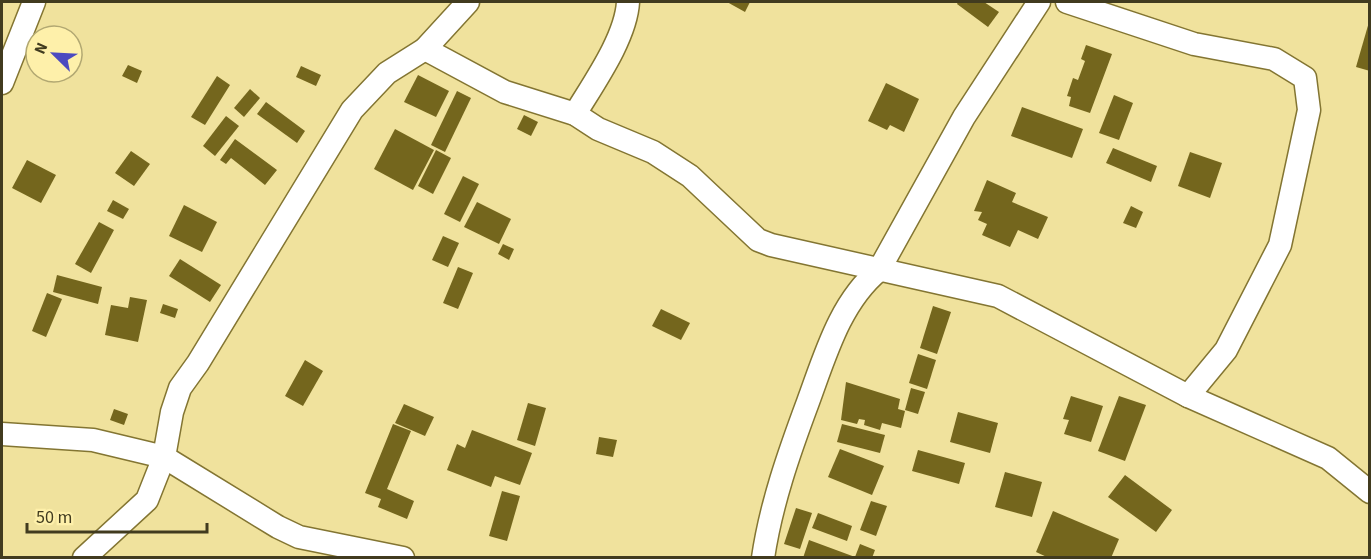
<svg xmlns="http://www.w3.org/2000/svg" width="1371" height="559" viewBox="0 0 1371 559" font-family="'Source Sans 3',sans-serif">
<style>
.building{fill:#74661d}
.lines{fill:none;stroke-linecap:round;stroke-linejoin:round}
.street-casing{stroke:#837532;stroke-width:25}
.street{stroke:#fff;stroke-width:22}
</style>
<rect width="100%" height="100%" fill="#f0e29d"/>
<g class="building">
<path d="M 727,2 L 750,2 L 745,12 Z"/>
<path d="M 958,2 L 984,2 L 999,12 L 988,27 L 957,4 Z"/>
<path d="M 1369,22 L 1370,22 L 1370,71 L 1356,67 Z"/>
<path d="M 1086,45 L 1112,54 L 1090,113 L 1069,106 L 1071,97 L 1067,96 L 1073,78 L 1078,80 L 1085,61 L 1081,59 Z"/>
<path d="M 128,65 L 142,71 L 137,83 L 122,76 Z"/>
<path d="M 301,66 L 321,75 L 316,86 L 296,77 Z"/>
<path d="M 418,75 L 449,91 L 436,117 L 404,102 Z"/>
<path d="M 217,76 L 230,85 L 205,125 L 191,117 Z"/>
<path d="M 886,83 L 919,99 L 904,132 L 890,125 L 887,130 L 868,121 Z"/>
<path d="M 250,89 L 260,98 L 244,117 L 234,108 Z"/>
<path d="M 457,91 L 471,98 L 445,152 L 431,145 Z"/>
<path d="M 1114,95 L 1133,103 L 1119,140 L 1099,133 Z"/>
<path d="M 266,102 L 305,131 L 297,143 L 257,114 Z"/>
<path d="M 1022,107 L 1083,129 L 1072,158 L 1011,136 Z"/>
<path d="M 524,115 L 538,122 L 531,136 L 517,129 Z"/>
<path d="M 226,116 L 239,126 L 215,156 L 203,146 Z"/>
<path d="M 395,129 L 434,150 L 413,190 L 374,169 Z"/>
<path d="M 235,139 L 277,170 L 265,185 L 231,158 L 226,164 L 220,160 Z"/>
<path d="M 1113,148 L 1157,166 L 1151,182 L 1106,163 Z"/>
<path d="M 436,150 L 451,158 L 433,194 L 418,186 Z"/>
<path d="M 131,151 L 150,164 L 134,186 L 115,173 Z"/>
<path d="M 1190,152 L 1222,163 L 1210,198 L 1178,186 Z"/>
<path d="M 27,160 L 56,175 L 41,203 L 12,188 Z"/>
<path d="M 463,176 L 479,184 L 460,222 L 444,214 Z"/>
<path d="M 987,180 L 1016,193 L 1012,202 L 1048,217 L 1038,239 L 1018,230 L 1010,247 L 982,235 L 987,224 L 978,220 L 982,212 L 974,211 Z"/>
<path d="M 113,200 L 129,209 L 123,219 L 107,211 Z"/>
<path d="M 477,202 L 511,219 L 499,244 L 464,227 Z"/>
<path d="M 184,205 L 217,222 L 202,252 L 169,236 Z"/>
<path d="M 1131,206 L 1143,212 L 1136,228 L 1123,223 Z"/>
<path d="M 99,222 L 114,230 L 91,273 L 75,264 Z"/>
<path d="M 443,236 L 459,243 L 448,267 L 432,260 Z"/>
<path d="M 503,244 L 514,249 L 509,260 L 498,254 Z"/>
<path d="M 180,259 L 221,285 L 210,302 L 169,276 Z"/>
<path d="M 458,267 L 473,273 L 458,309 L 443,303 Z"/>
<path d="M 57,275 L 102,287 L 98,304 L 53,292 Z"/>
<path d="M 47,293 L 62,299 L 46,337 L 32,331 Z"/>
<path d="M 130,297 L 147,300 L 138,342 L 105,335 L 111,305 L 128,308 Z"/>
<path d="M 163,304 L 178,309 L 175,318 L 160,313 Z"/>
<path d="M 933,306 L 951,312 L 937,354 L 920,348 Z"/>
<path d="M 661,309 L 690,323 L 681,340 L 652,326 Z"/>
<path d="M 918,354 L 936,360 L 927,389 L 909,383 Z"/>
<path d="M 305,360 L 323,371 L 303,406 L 285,396 Z"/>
<path d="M 846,382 L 900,399 L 898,409 L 905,411 L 901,428 L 882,423 L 880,430 L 864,425 L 865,420 L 859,419 L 857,424 L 841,420 Z"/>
<path d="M 911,388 L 925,392 L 918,414 L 905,410 Z"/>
<path d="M 1071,396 L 1103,406 L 1091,442 L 1064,434 L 1069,420 L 1063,419 Z"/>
<path d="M 1119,396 L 1146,405 L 1125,461 L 1098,451 Z"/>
<path d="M 528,403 L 546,408 L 535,446 L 517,440 Z"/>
<path d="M 404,404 L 434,417 L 425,436 L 395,423 Z"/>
<path d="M 114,409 L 128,414 L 124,425 L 110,420 Z"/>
<path d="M 958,412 L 998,423 L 990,453 L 950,442 Z"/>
<path d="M 393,424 L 411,431 L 387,489 L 414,501 L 407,519 L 378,507 L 381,499 L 365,493 Z"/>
<path d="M 842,424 L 885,435 L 880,453 L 837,442 Z"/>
<path d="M 472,430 L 532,453 L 520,485 L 495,476 L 491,487 L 447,470 L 457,444 L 465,448 Z"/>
<path d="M 599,437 L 617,440 L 613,457 L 596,454 Z"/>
<path d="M 840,449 L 884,466 L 872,495 L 828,477 Z"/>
<path d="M 918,450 L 965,463 L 959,484 L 912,471 Z"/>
<path d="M 1005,472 L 1042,482 L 1032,517 L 995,507 Z"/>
<path d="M 1125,475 L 1172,510 L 1156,532 L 1108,497 Z"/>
<path d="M 502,491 L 520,496 L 507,541 L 489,536 Z"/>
<path d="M 871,501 L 887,506 L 876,536 L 860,530 Z"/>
<path d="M 796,508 L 812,513 L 800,549 L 784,544 Z"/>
<path d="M 1053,511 L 1119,539 L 1111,558 L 1049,558 L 1036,552 Z"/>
<path d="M 818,513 L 852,526 L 847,541 L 812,528 Z"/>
<path d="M 809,540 L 855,557 L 860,544 L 875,550 L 872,558 L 803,558 Z"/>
</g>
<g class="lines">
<defs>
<g id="street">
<path d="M 1067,2 L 1194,44 L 1274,59 L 1305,78 L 1309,110 L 1280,245 L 1226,350 L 1188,396"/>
<path d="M 425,49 L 505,92 L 575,114 L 598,129 L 653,152 L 690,176 L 758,240 L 771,245 L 998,296 L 1188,396 L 1328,458 L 1370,492"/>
<path d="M 2,83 L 34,2"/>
<path d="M 575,114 C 593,84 626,38 628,2"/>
<path d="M 2,434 L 93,440 L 164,457 L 278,527 L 299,537 L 403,558"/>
<path d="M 84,558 L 147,500 L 164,457 L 172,412 L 180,388 L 198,363 L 352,110 L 387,73 L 425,49 L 468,2"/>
<path d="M 763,558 C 771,504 789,453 808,402 C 825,356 840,302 879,270 L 964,117 L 1039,2"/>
</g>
</defs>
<use href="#street" class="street-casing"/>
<use href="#street" class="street"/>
</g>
<rect width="1371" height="559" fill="none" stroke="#413b1f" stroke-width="6"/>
<g transform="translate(54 54) rotate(294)"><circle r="28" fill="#fef0aa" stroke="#b2a872" stroke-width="1.5"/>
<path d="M0-4.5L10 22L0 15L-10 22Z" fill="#4c4ac0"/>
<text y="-9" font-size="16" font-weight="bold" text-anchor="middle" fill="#413b1f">N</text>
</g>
<path d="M27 523v9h180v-9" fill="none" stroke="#413b1f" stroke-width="3"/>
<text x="36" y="523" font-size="18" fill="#413b1f" stroke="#fef0aa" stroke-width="4.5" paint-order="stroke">50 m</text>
</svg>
